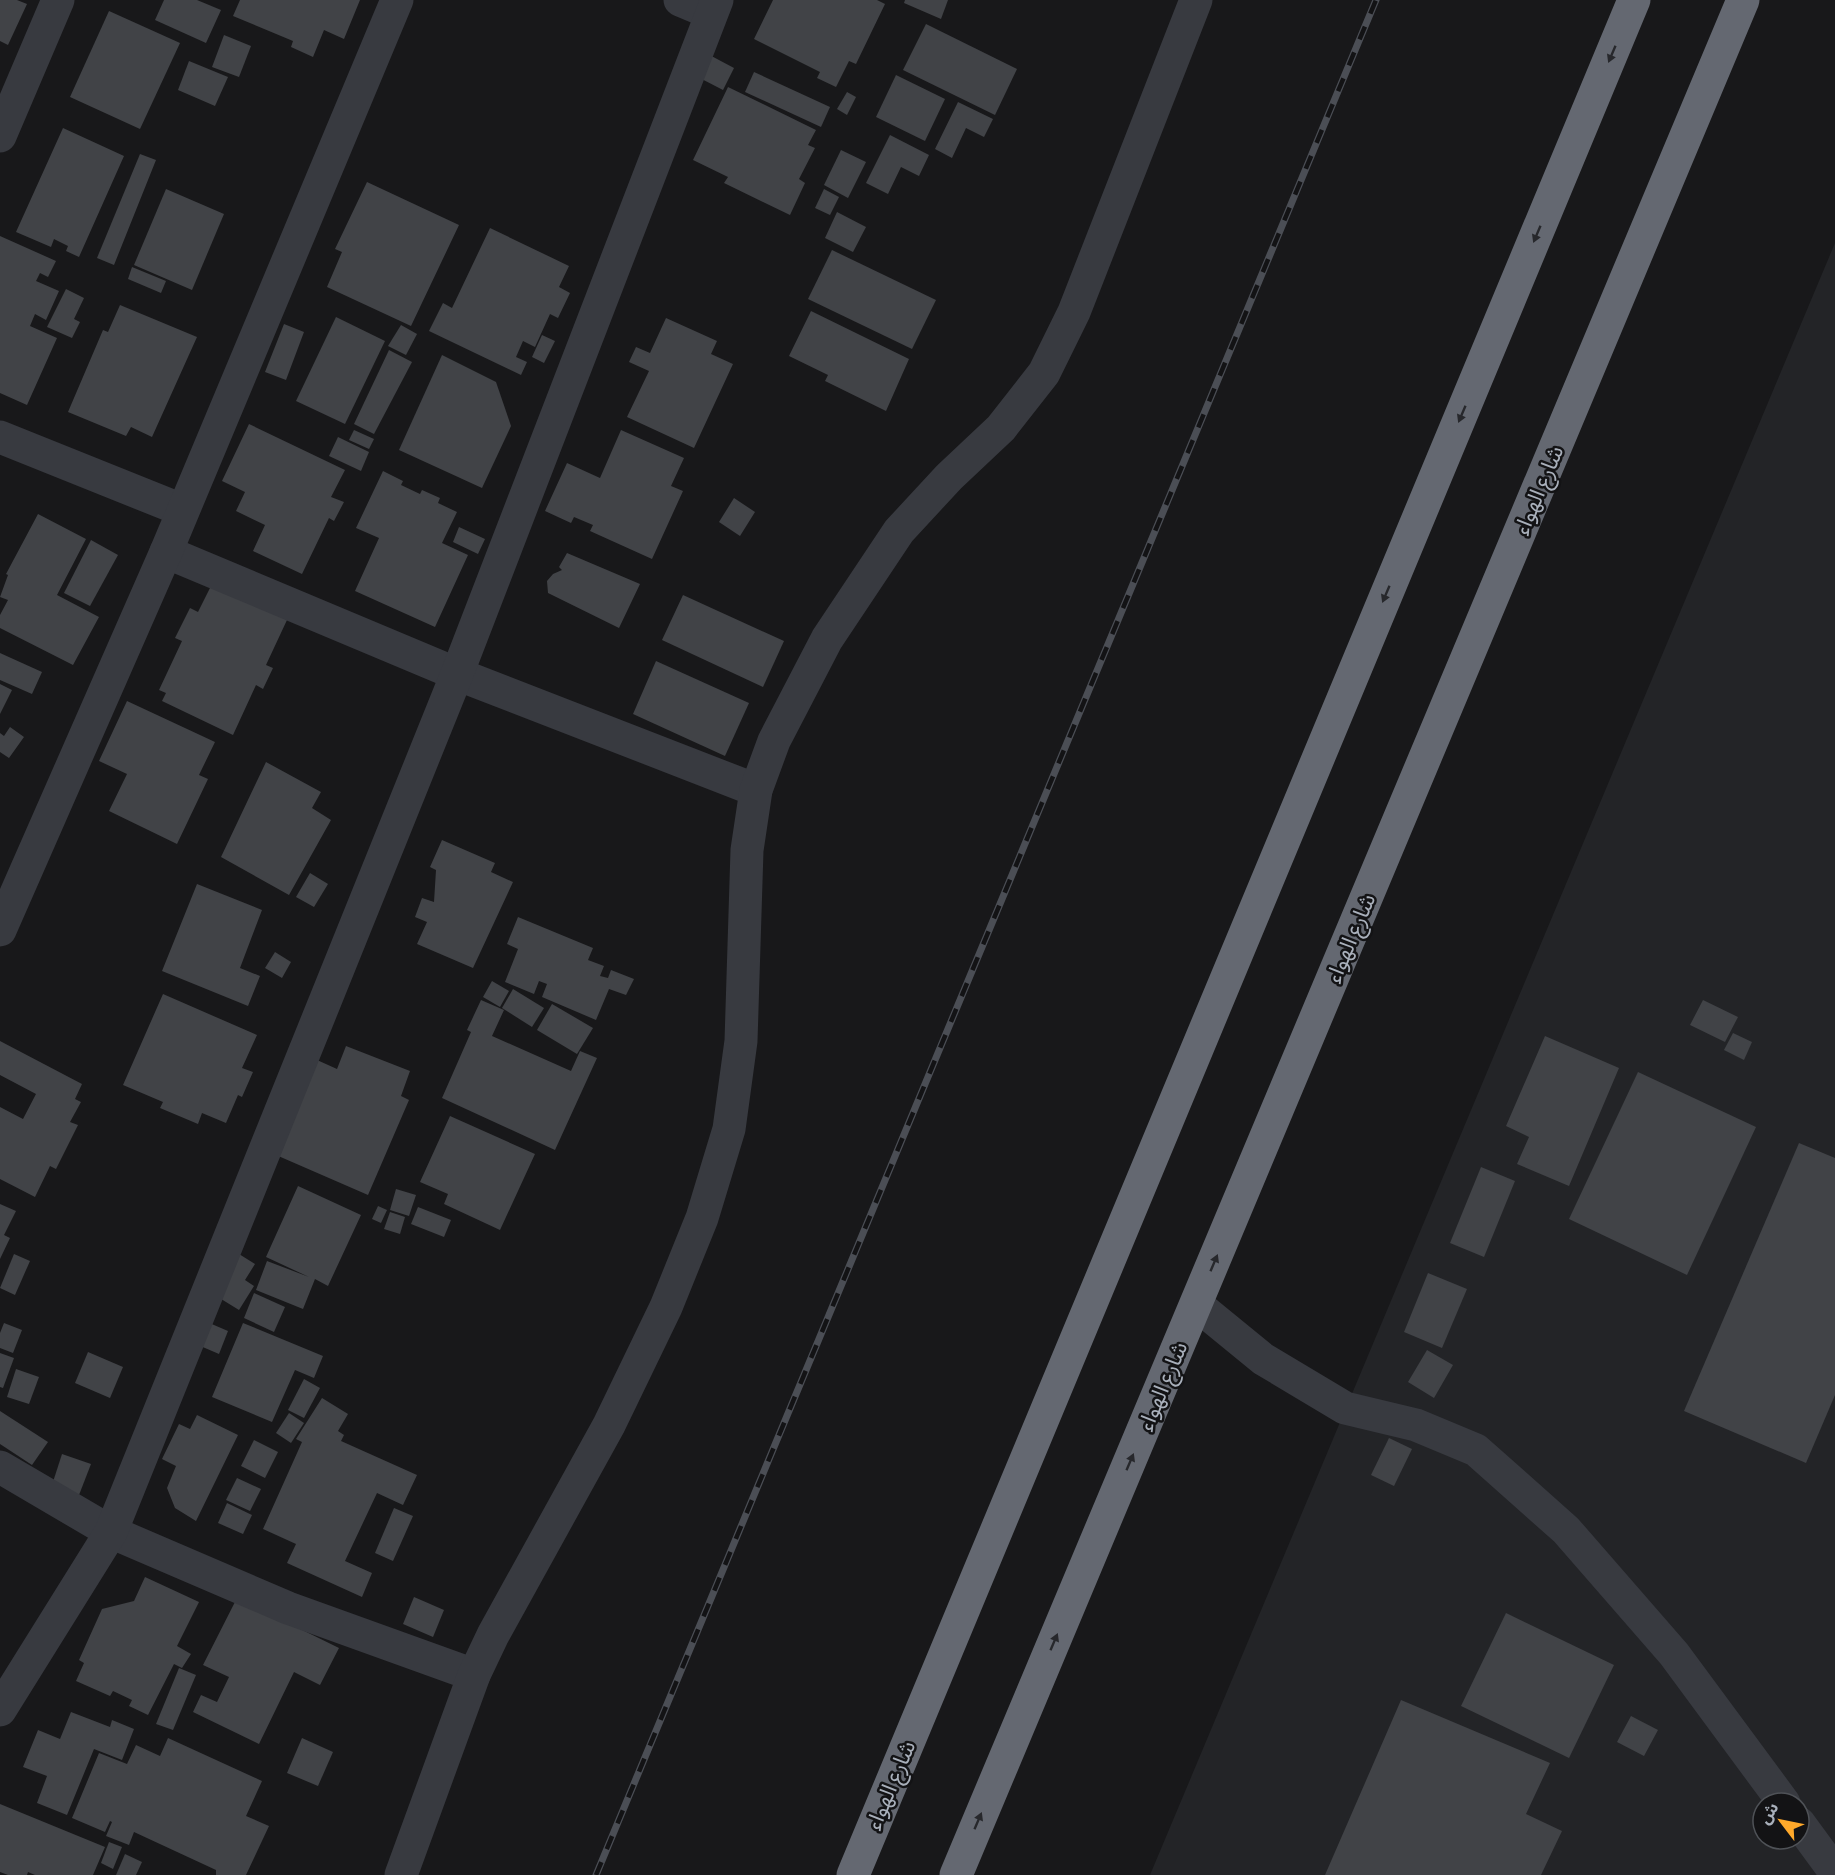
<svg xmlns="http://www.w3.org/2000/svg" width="1835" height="1875" viewBox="0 0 1835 1875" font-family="'PT Sans Narrow','Noto Sans Arabic',sans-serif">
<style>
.built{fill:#232427;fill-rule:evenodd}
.building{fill:#414347}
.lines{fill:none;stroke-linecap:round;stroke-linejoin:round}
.minor{stroke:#383a40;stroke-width:33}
.highway{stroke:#646871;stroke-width:33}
.rail-casing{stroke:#4b4e55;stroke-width:7}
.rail{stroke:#131315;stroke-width:4.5;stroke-dasharray:14;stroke-linecap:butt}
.oneway{fill:#27282c}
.labels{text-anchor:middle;stroke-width:5;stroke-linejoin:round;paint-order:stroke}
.street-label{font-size:22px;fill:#a9b0bb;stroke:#131315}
</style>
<rect width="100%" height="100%" fill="#18181a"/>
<path class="built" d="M 1835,243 L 1835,1875 L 1150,1875 ZM 1763,1803 L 1799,1803 L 1799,1839 L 1763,1839 Z"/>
<g class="building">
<path d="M 0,0 L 17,0 L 27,4 L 8,45 L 0,41 Z"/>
<path d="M 164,0 L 197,0 L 221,10 L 206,43 L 155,20 Z"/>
<path d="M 240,0 L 360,0 L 344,39 L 324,30 L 313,57 L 291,47 L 293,41 L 233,16 Z"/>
<path d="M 773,0 L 877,0 L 885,4 L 856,64 L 849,61 L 836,87 L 817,78 L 820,72 L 754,39 Z"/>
<path d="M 905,0 L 948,0 L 941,19 L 904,3 Z"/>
<path d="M 109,11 L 180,43 L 140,129 L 70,97 Z"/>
<path d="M 926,24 L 1017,69 L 995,115 L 903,70 Z"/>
<path d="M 224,35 L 251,46 L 239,77 L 212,67 Z"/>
<path d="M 702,51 L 734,68 L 723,90 L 690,73 Z"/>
<path d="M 189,61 L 228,77 L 215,106 L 178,90 Z"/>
<path d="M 754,72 L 830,107 L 821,127 L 745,92 Z"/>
<path d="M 896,75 L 945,99 L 925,141 L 876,117 Z"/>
<path d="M 728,87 L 816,130 L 808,145 L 815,148 L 799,179 L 805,183 L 790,215 L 724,183 L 728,177 L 693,160 Z"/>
<path d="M 847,92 L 856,97 L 847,115 L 837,109 Z"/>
<path d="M 958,102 L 993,119 L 984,137 L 966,128 L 952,158 L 935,149 Z"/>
<path d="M 63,128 L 124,156 L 79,257 L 66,251 L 68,246 L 54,239 L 51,247 L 16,232 Z"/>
<path d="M 890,135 L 929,155 L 919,176 L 901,167 L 888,194 L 866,183 Z"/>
<path d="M 841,150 L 866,162 L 848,198 L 824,185 Z"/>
<path d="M 140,154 L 156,160 L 114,265 L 97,258 Z"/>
<path d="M 367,182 L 459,225 L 411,326 L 327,287 L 342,252 L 335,249 Z"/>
<path d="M 166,189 L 224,214 L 192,290 L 134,265 Z"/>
<path d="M 824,189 L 839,197 L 830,215 L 815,208 Z"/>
<path d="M 837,212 L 866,227 L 853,252 L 825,238 Z"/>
<path d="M 490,228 L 569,266 L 559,287 L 570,293 L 558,318 L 550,314 L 535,347 L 523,341 L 516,357 L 527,362 L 521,375 L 429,331 L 443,303 L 452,308 Z"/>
<path d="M 0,236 L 56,261 L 48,277 L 40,273 L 36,281 L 59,291 L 46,320 L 35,314 L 30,326 L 57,338 L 27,405 L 0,393 Z"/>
<path d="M 832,250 L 936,300 L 912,349 L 808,299 Z"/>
<path d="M 132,267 L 166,281 L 161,293 L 128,279 Z"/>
<path d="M 66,289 L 84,298 L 74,319 L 80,322 L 72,338 L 47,327 Z"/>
<path d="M 120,305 L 197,337 L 152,437 L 131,427 L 126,436 L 68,412 L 103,330 L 108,332 Z"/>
<path d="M 811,311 L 909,359 L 886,411 L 825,381 L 828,375 L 789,356 Z"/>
<path d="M 336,317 L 385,341 L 345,424 L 296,401 Z"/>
<path d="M 666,318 L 717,341 L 711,354 L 733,364 L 694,448 L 627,417 L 649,371 L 629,362 L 636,347 L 650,353 Z"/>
<path d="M 284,324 L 304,332 L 286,380 L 265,372 Z"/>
<path d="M 401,325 L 417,334 L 406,355 L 388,346 Z"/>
<path d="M 542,335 L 555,341 L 544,363 L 532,357 Z"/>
<path d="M 389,350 L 412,362 L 374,434 L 354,424 Z"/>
<path d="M 442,355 L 496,382 L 511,426 L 482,488 L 399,450 Z"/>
<path d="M 249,424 L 345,470 L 331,497 L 344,502 L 334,521 L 329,518 L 302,574 L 253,551 L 265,525 L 236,511 L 245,492 L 222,481 Z"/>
<path d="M 354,430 L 374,439 L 369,449 L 349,440 Z"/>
<path d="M 621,430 L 684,458 L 671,486 L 683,491 L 652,559 L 590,531 L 593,525 L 574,517 L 571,523 L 545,511 L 567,463 L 600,478 Z"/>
<path d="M 338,437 L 369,452 L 361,471 L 329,456 Z"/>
<path d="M 383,471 L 403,481 L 401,485 L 420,494 L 422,490 L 440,498 L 438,503 L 457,512 L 442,543 L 468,555 L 435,627 L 355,591 L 379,538 L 356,528 Z"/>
<path d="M 734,498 L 755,512 L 740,536 L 719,522 Z"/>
<path d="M 38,514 L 86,539 L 57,595 L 99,617 L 73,665 L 0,628 L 0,615 L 8,600 L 0,597 L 8,575 L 6,574 Z"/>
<path d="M 459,527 L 485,539 L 478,554 L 453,542 Z"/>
<path d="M 91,540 L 118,555 L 90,606 L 64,593 Z"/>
<path d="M 567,553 L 640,584 L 619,628 L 548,593 L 547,581 L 553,574 L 562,570 L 559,567 Z"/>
<path d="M 212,584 L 287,620 L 266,665 L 273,668 L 263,689 L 256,685 L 233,735 L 162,701 L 166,693 L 159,690 L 182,641 L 175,638 L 190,608 L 198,612 Z"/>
<path d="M 683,595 L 784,641 L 763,687 L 662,640 Z"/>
<path d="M 0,653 L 42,672 L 32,694 L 0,680 Z"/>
<path d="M 656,661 L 749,703 L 725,756 L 633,714 Z"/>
<path d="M 0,684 L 12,690 L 0,714 Z"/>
<path d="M 127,701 L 215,742 L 199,775 L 208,779 L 177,844 L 109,811 L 127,774 L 99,761 Z"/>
<path d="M 10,727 L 24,737 L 9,758 L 0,752 L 0,733 L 4,736 Z"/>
<path d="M 266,762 L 321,792 L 312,808 L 331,820 L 289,895 L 221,857 Z"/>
<path d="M 442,840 L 495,863 L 491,872 L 513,882 L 473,968 L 417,944 L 427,922 L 415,917 L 422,898 L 434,902 L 436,870 L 430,867 Z"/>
<path d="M 310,873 L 328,884 L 314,907 L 296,897 Z"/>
<path d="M 197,884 L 262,910 L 240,968 L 260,976 L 248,1006 L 162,971 Z"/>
<path d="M 518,917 L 593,948 L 588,960 L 604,966 L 600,976 L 608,978 L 611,970 L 634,979 L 626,995 L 609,989 L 596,1020 L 542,997 L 547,984 L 539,981 L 534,994 L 505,982 L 518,949 L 507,944 Z"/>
<path d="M 275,952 L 291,962 L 282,978 L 265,968 Z"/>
<path d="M 492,981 L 509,991 L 500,1007 L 483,997 Z"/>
<path d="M 513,989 L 544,1008 L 532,1027 L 502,1008 Z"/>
<path d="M 163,994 L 257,1035 L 242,1068 L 253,1072 L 242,1097 L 238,1095 L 226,1123 L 202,1113 L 198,1124 L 160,1108 L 163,1102 L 123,1085 Z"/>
<path d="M 481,1000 L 504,1010 L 492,1036 L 571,1071 L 580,1051 L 597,1058 L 555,1150 L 442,1098 L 471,1032 L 467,1030 Z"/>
<path d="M 1703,1000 L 1738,1017 L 1725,1042 L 1690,1025 Z"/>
<path d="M 552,1004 L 593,1028 L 577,1054 L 537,1030 Z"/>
<path d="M 1733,1033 L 1752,1042 L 1744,1060 L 1724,1050 Z"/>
<path d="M 1545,1036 L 1619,1068 L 1569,1186 L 1517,1164 L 1529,1137 L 1506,1126 Z"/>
<path d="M 0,1041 L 82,1084 L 75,1099 L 81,1102 L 70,1122 L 78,1125 L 56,1169 L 50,1166 L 35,1197 L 0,1179 L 0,1107 L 23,1119 L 36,1094 L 0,1075 Z"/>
<path d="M 346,1046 L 410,1071 L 401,1096 L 409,1100 L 368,1195 L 276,1155 L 317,1060 L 337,1069 Z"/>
<path d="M 1638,1072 L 1756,1127 L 1687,1275 L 1569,1219 Z"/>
<path d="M 450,1116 L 535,1154 L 500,1230 L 444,1204 L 448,1194 L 420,1182 Z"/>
<path d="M 1799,1143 L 1835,1158 L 1835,1395 L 1806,1463 L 1684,1411 Z"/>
<path d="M 1481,1167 L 1515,1181 L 1484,1257 L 1450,1243 Z"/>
<path d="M 298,1186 L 361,1215 L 328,1286 L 315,1279 L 303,1309 L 256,1290 L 267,1261 L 309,1277 L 266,1257 Z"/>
<path d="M 396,1189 L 416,1195 L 409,1216 L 390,1210 Z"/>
<path d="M 0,1204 L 16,1211 L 4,1235 L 10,1238 L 0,1259 Z"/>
<path d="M 378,1206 L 387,1210 L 381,1223 L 372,1219 Z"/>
<path d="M 418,1207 L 451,1220 L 444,1237 L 411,1224 Z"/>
<path d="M 390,1212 L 405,1217 L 400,1234 L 384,1229 Z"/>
<path d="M 14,1254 L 30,1261 L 15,1295 L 0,1288 Z"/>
<path d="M 239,1254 L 255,1264 L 245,1280 L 254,1286 L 239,1310 L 213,1294 Z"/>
<path d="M 1428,1273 L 1467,1289 L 1442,1348 L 1404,1332 Z"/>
<path d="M 254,1293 L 285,1307 L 274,1332 L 244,1318 Z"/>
<path d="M 207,1322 L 228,1331 L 219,1354 L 198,1345 Z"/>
<path d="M 4,1323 L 22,1330 L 13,1353 L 0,1348 L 0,1333 Z"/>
<path d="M 243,1323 L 323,1356 L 314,1378 L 295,1370 L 272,1422 L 212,1397 Z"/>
<path d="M 1427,1350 L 1453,1365 L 1434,1398 L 1408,1382 Z"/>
<path d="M 88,1352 L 123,1367 L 110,1398 L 75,1383 Z"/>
<path d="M 0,1353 L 14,1358 L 3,1388 L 0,1387 Z"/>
<path d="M 16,1369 L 39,1377 L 29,1404 L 7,1397 Z"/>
<path d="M 304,1379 L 320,1388 L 304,1418 L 288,1410 Z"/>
<path d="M 322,1398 L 348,1414 L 338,1431 L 344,1435 L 341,1441 L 417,1475 L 403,1505 L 377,1493 L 345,1561 L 372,1573 L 362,1597 L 287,1563 L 296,1544 L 263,1529 L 302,1442 L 296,1439 Z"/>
<path d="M 0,1411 L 48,1442 L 32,1465 L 0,1444 Z"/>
<path d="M 289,1413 L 304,1423 L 291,1443 L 276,1433 Z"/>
<path d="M 197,1415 L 238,1435 L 196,1521 L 175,1508 L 167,1488 L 176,1466 L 162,1459 L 179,1424 L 190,1429 Z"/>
<path d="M 1389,1438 L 1412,1449 L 1394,1486 L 1371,1475 Z"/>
<path d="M 254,1440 L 278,1452 L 265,1478 L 241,1466 Z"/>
<path d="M 62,1454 L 91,1464 L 79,1495 L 52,1485 Z"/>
<path d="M 237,1478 L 261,1489 L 250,1511 L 226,1500 Z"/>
<path d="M 227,1503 L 252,1515 L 243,1534 L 218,1523 Z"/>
<path d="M 394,1508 L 413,1516 L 393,1561 L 375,1553 Z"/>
<path d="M 145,1577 L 199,1602 L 177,1646 L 191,1654 L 182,1668 L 174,1664 L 148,1715 L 129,1706 L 132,1700 L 113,1691 L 110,1696 L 76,1681 L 84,1663 L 79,1660 L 102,1609 L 134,1601 Z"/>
<path d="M 414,1597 L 444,1610 L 433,1637 L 403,1624 Z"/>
<path d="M 237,1598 L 339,1648 L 320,1685 L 294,1672 L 259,1744 L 193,1712 L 201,1695 L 217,1702 L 229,1677 L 203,1665 Z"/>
<path d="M 1506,1613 L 1614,1665 L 1569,1758 L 1461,1706 Z"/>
<path d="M 179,1668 L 196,1675 L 173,1730 L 156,1724 Z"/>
<path d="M 1401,1700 L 1550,1763 L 1526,1814 L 1562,1831 L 1541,1875 L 1325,1875 Z"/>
<path d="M 71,1712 L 110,1727 L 112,1720 L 134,1729 L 122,1760 L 94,1749 L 67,1815 L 37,1803 L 47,1776 L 23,1767 L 38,1730 L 60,1739 Z"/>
<path d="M 1631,1716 L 1658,1730 L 1644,1756 L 1617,1742 Z"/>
<path d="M 168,1738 L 262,1781 L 246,1816 L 269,1826 L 246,1875 L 216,1875 L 216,1870 L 134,1832 L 129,1845 L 106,1836 L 112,1822 L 110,1821 L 105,1832 L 72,1818 L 99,1753 L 127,1764 L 136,1745 L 160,1756 Z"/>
<path d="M 302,1738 L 333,1752 L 318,1786 L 287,1773 Z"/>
<path d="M 0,1804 L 105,1847 L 93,1875 L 35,1875 L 28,1872 L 27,1875 L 8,1875 L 0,1872 Z"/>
<path d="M 109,1842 L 122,1847 L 113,1869 L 101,1863 Z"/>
<path d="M 125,1854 L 142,1862 L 136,1875 L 116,1875 Z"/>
</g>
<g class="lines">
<g class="minor">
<path d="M 680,0 L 711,13"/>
<path d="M 0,136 L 58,0"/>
<path d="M 0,437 L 182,510"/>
<path d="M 166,552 L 457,674 L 756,790"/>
<path d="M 0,930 L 166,552 L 397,0"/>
<path d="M 1197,1305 L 1263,1359 L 1345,1408 L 1416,1425 L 1476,1450 L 1566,1530 L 1674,1654 L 1784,1803"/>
<path d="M 0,1467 L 111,1532 L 288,1608 L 474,1675"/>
<path d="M 0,1710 L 111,1532 L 457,674 L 717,0"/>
<path d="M 1799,1823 L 1835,1872"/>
<path d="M 401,1875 L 474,1675 L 493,1635 L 609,1425 L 666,1307 L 702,1218 L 729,1129 L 741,1041 L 747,850 L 756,790 L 774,741 L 827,639 L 899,531 L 949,477 L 1001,428 L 1044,373 L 1074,312 L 1196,0"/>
</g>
<g class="highway">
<path d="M 853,1875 L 1634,0"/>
<path d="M 956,1875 L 1743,0"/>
</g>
<defs>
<path id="rail" d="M 596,1875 L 1376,0"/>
</defs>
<use href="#rail" class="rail-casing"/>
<use href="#rail" class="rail"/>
</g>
<defs><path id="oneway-solid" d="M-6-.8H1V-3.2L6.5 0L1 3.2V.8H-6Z" transform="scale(1.5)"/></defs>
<g class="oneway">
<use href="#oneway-solid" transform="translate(1612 54) rotate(113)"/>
<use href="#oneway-solid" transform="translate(1537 234) rotate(113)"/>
<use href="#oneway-solid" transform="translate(1462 414) rotate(113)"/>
<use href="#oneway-solid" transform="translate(1386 594) rotate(113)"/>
<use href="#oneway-solid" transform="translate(1214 1263) rotate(-67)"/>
<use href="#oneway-solid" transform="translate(1130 1462) rotate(-67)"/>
<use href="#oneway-solid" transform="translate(1054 1642) rotate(-67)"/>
<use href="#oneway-solid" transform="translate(978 1821) rotate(-67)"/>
</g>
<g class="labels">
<g class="street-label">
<text transform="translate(1538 490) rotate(-67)" y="8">شارع الهواء</text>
<text transform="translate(1350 938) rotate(-67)" y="8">شارع الهواء</text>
<text transform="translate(1162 1386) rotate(-67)" y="8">شارع الهواء</text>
<text transform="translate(890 1785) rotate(-67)" y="8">شارع الهواء</text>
</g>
</g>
<g transform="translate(1781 1821) rotate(302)"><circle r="28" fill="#131315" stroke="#4f5257" stroke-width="1.5"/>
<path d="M0-4.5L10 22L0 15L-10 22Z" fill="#ffa92b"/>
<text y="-9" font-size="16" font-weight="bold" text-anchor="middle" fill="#a9b0bb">ش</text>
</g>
</svg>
